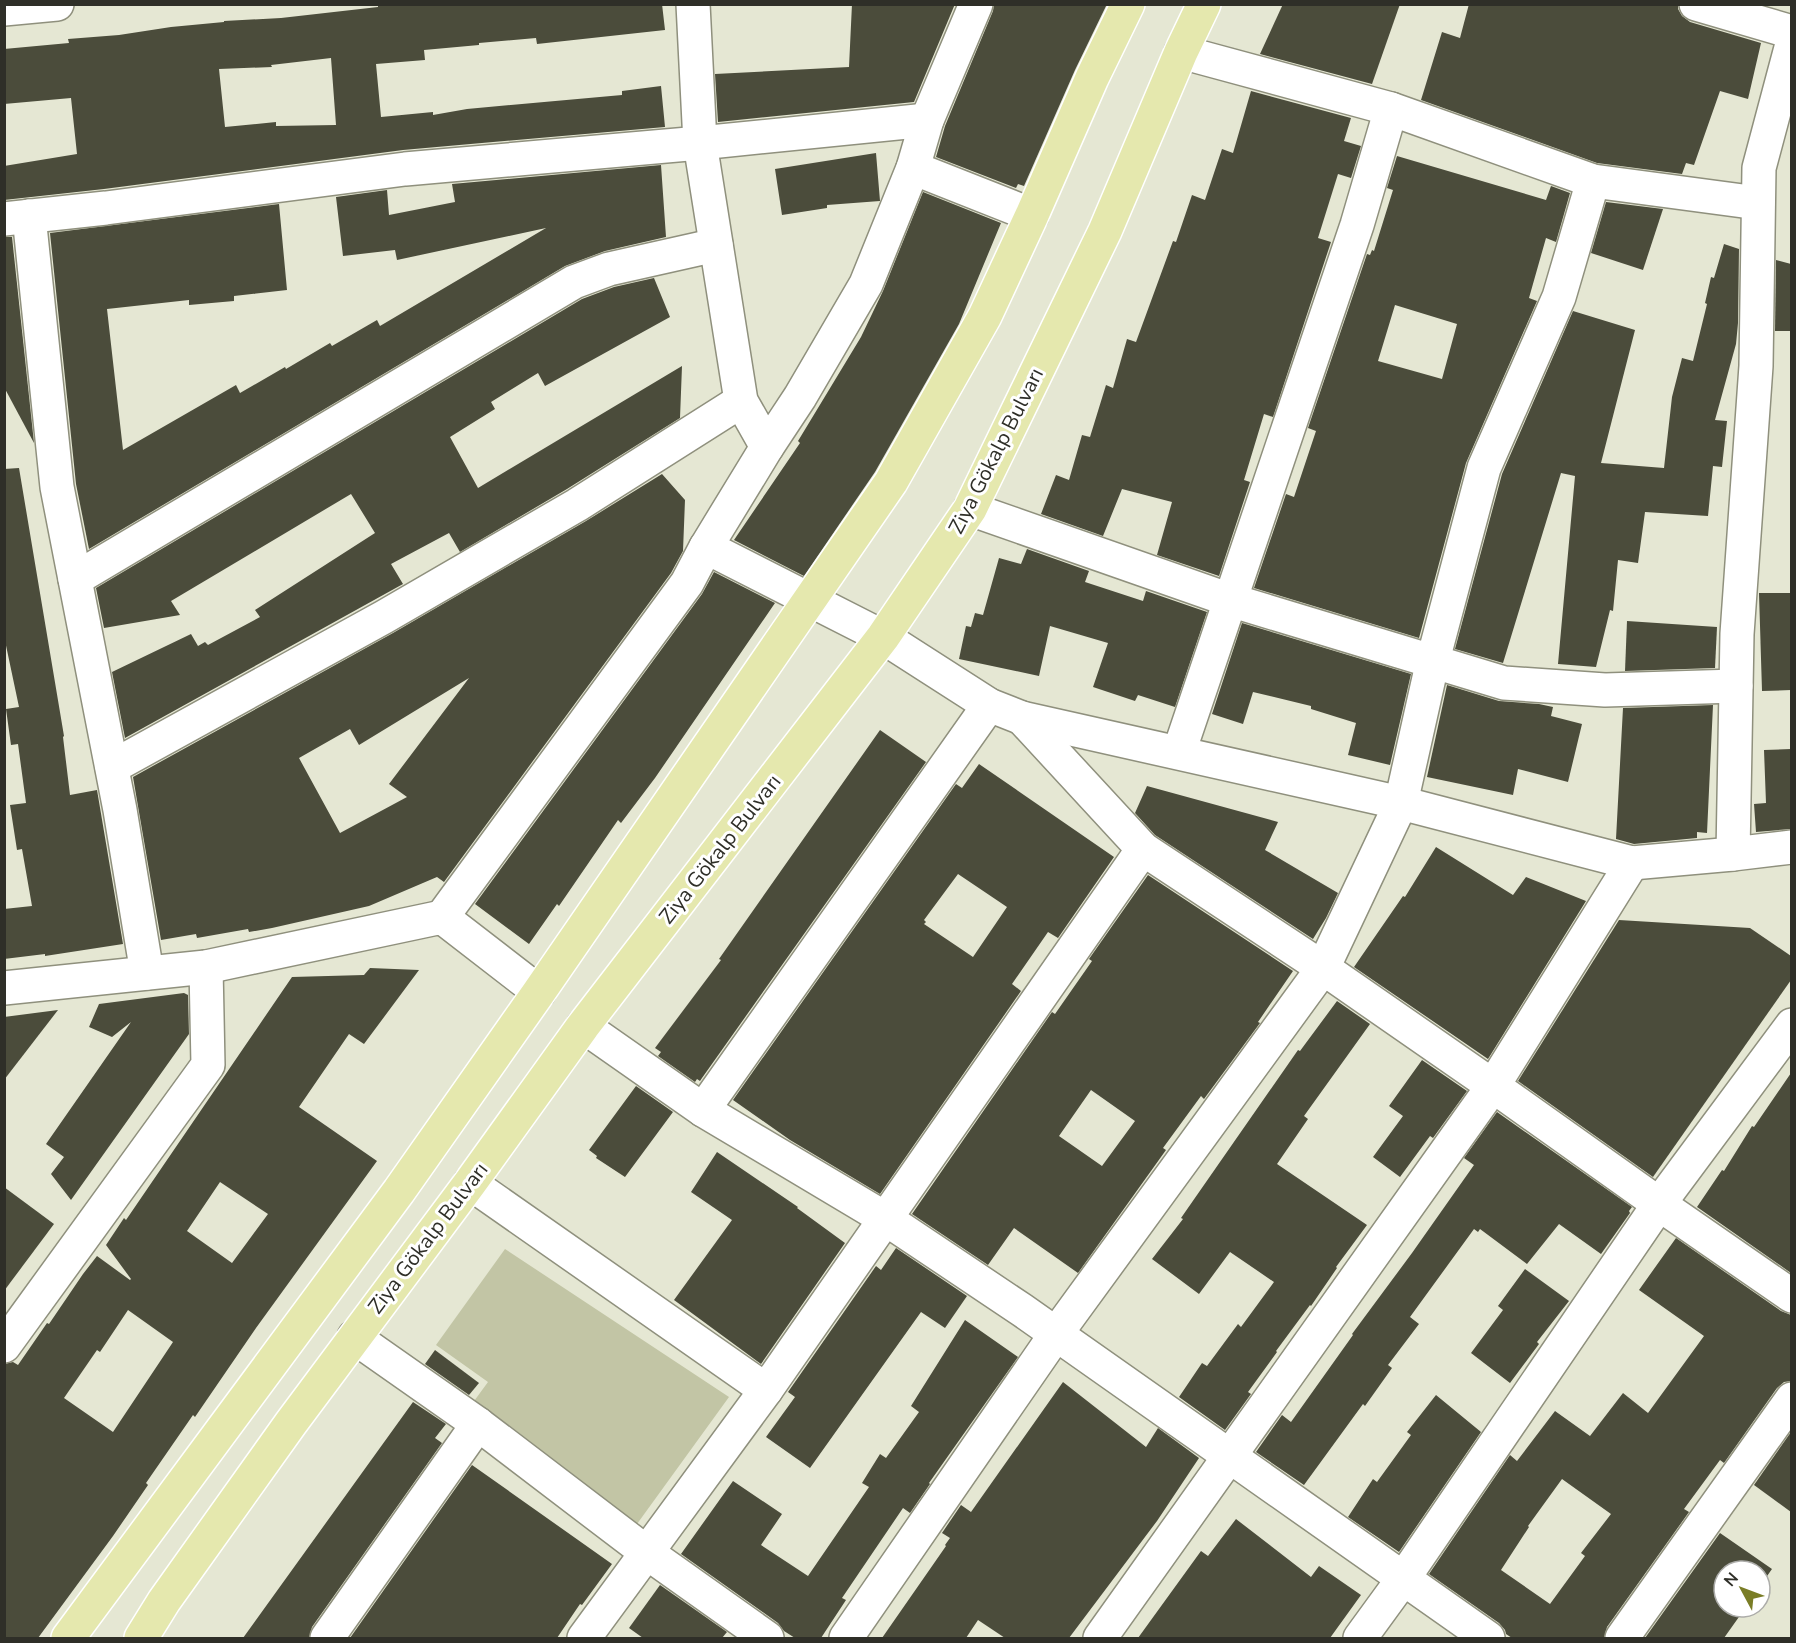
<svg xmlns="http://www.w3.org/2000/svg" width="1796" height="1643" viewBox="0 0 1796 1643" font-family="'Nunito Sans',sans-serif">
<style>
.green{fill:#c2c5a5}
.building{fill:#4b4c3b;fill-rule:evenodd}
.lines{fill:none;stroke-linecap:round;stroke-linejoin:round}
.minor-casing{stroke:#8f907d;stroke-width:36}
.major-casing{stroke:#fff;stroke-width:36}
.minor{stroke:#fff;stroke-width:33}
.major{stroke:#e5e8ae;stroke-width:33}
.labels{text-anchor:middle;stroke-width:6;stroke-linejoin:round;paint-order:stroke}
.street-label{font-size:21px;fill:#2f2f28;stroke:#fff}
</style>
<rect width="100%" height="100%" fill="#e5e7d3"/>
<path class="green" d="M 505,1249 L 729,1397 L 637,1524 L 469,1408 L 488,1382 L 436,1345 Z"/>
<g class="building">
<path d="M 378,4 L 662,4 L 665,30 L 537,44 L 536,38 L 479,43 L 479,45 L 424,50 L 425,60 L 376,64 L 381,117 L 433,112 L 433,115 L 467,109 L 622,95 L 622,91 L 661,86 L 665,127 L 403,150 L 104,189 L 4,200 L 4,166 L 77,154 L 71,98 L 4,104 L 4,49 L 69,43 L 68,39 L 119,35 L 171,27 L 224,22 L 224,21 L 281,18 L 378,7 ZM 331,58 L 336,125 L 276,126 L 276,122 L 225,127 L 219,69 L 272,67 L 271,65 Z"/>
<path d="M 852,4 L 955,4 L 914,102 L 718,122 L 715,74 L 849,67 Z"/>
<path d="M 994,4 L 1107,4 L 1075,70 L 1024,186 L 1018,184 L 1016,188 L 936,157 L 945,126 L 993,11 Z"/>
<path d="M 1283,4 L 1400,4 L 1372,84 L 1260,54 Z"/>
<path d="M 1469,4 L 1678,4 L 1678,9 L 1682,16 L 1690,22 L 1761,43 L 1748,99 L 1720,91 L 1694,165 L 1686,163 L 1682,174 L 1597,163 L 1421,100 L 1442,32 L 1460,38 Z"/>
<path d="M 1251,91 L 1351,118 L 1344,141 L 1361,146 L 1351,178 L 1338,174 L 1318,238 L 1331,242 L 1273,417 L 1264,414 L 1244,480 L 1250,482 L 1219,576 L 1157,555 L 1172,502 L 1122,489 L 1103,536 L 1041,514 L 1056,475 L 1069,480 L 1082,435 L 1090,437 L 1106,385 L 1113,388 L 1127,339 L 1136,342 L 1173,241 L 1176,242 L 1192,195 L 1205,200 L 1222,149 L 1233,153 Z"/>
<path d="M 876,153 L 880,201 L 827,205 L 827,208 L 782,215 L 775,169 Z"/>
<path d="M 1397,156 L 1546,200 L 1551,186 L 1570,193 L 1556,242 L 1546,238 L 1529,298 L 1537,301 L 1466,463 L 1419,638 L 1254,588 L 1286,494 L 1294,497 L 1316,431 L 1308,428 L 1367,254 L 1370,255 L 1372,250 L 1374,251 L 1393,190 L 1387,188 ZM 1395,305 L 1457,324 L 1442,379 L 1378,361 Z"/>
<path d="M 661,165 L 666,237 L 605,251 L 565,266 L 89,549 L 76,484 L 50,233 L 279,204 L 287,290 L 234,296 L 234,301 L 189,305 L 189,300 L 107,309 L 123,450 L 236,385 L 240,393 L 285,367 L 286,369 L 330,343 L 332,346 L 377,320 L 380,326 L 546,228 L 397,260 L 395,250 L 343,256 L 336,197 L 387,190 L 389,215 L 455,202 L 452,184 Z"/>
<path d="M 923,192 L 1001,223 L 959,324 L 875,472 L 804,576 L 734,540 L 800,443 L 798,441 L 861,337 L 883,291 Z"/>
<path d="M 1606,202 L 1663,209 L 1643,270 L 1591,253 Z"/>
<path d="M 4,237 L 12,237 L 34,443 L 4,387 Z"/>
<path d="M 1724,244 L 1739,249 L 1738,323 L 1736,344 L 1715,420 L 1727,421 L 1722,467 L 1713,466 L 1708,516 L 1645,512 L 1638,563 L 1618,560 L 1613,611 L 1610,610 L 1596,667 L 1558,664 L 1575,476 L 1561,473 L 1503,663 L 1455,649 L 1502,474 L 1573,311 L 1635,330 L 1601,463 L 1664,468 L 1672,397 L 1682,358 L 1693,361 L 1707,304 L 1705,303 L 1711,277 L 1714,278 Z"/>
<path d="M 1776,260 L 1791,264 L 1791,331 L 1775,331 Z"/>
<path d="M 654,278 L 670,317 L 545,386 L 538,373 L 491,402 L 495,409 L 450,437 L 478,488 L 682,366 L 680,418 L 567,489 L 460,552 L 449,533 L 391,564 L 403,584 L 125,738 L 112,672 L 191,634 L 198,646 L 205,642 L 208,645 L 260,617 L 255,610 L 375,533 L 351,494 L 171,601 L 180,615 L 104,628 L 96,588 L 582,299 L 614,287 Z"/>
<path d="M 19,468 L 64,736 L 63,737 L 70,795 L 97,790 L 123,944 L 45,956 L 45,954 L 4,959 L 4,909 L 32,906 L 22,849 L 17,850 L 10,805 L 26,803 L 18,744 L 11,745 L 6,709 L 19,707 L 4,636 L 4,469 Z"/>
<path d="M 662,474 L 685,500 L 683,551 L 671,573 L 444,882 L 437,877 L 369,906 L 272,928 L 249,932 L 248,929 L 197,938 L 196,934 L 161,940 L 133,777 L 393,633 L 586,521 ZM 469,678 L 389,784 L 407,797 L 340,833 L 299,758 L 350,729 L 359,745 Z"/>
<path d="M 1027,549 L 1089,571 L 1085,582 L 1143,601 L 1146,591 L 1207,612 L 1175,707 L 1138,695 L 1135,701 L 1093,687 L 1108,643 L 1050,626 L 1039,676 L 959,659 L 966,626 L 971,627 L 975,613 L 983,615 L 999,558 L 1021,564 Z"/>
<path d="M 714,572 L 775,603 L 655,778 L 621,823 L 618,820 L 559,906 L 557,904 L 529,944 L 475,904 L 702,594 Z"/>
<path d="M 1759,593 L 1791,593 L 1791,690 L 1762,691 Z"/>
<path d="M 1627,621 L 1717,627 L 1715,668 L 1625,671 Z"/>
<path d="M 1242,623 L 1411,674 L 1390,765 L 1348,755 L 1356,723 L 1311,709 L 1311,706 L 1253,692 L 1243,724 L 1212,714 Z"/>
<path d="M 1447,685 L 1499,701 L 1539,704 L 1553,707 L 1551,716 L 1582,724 L 1568,782 L 1518,769 L 1513,795 L 1427,777 Z"/>
<path d="M 1713,705 L 1707,833 L 1697,832 L 1697,838 L 1634,844 L 1616,839 L 1623,708 Z"/>
<path d="M 880,730 L 926,762 L 702,1078 L 700,1081 L 697,1079 L 695,1082 L 658,1056 L 661,1052 L 655,1048 L 721,960 L 719,959 Z"/>
<path d="M 1791,749 L 1791,829 L 1756,832 L 1754,804 L 1766,803 L 1764,750 Z"/>
<path d="M 979,764 L 1114,857 L 1058,938 L 1048,932 L 1012,984 L 1021,991 L 880,1194 L 790,1140 L 733,1100 L 956,784 L 962,788 ZM 958,874 L 1007,907 L 973,957 L 924,924 L 926,922 L 924,920 Z"/>
<path d="M 1147,786 L 1278,822 L 1265,850 L 1338,893 L 1326,918 L 1313,939 L 1155,835 L 1135,813 Z"/>
<path d="M 1436,847 L 1513,895 L 1526,877 L 1586,901 L 1488,1059 L 1354,967 L 1403,896 L 1405,897 Z"/>
<path d="M 1148,875 L 1293,971 L 1258,1022 L 1260,1023 L 1204,1099 L 1201,1096 L 1163,1148 L 1166,1150 L 1078,1273 L 1014,1228 L 988,1265 L 912,1214 L 1052,1012 L 1055,1014 L 1092,961 L 1089,959 ZM 1091,1090 L 1135,1121 L 1102,1166 L 1059,1136 Z"/>
<path d="M 1619,920 L 1750,928 L 1791,956 L 1791,980 L 1653,1177 L 1518,1081 Z"/>
<path d="M 370,968 L 419,970 L 364,1044 L 349,1034 L 299,1107 L 377,1161 L 256,1328 L 195,1417 L 193,1415 L 146,1483 L 148,1485 L 113,1536 L 38,1638 L 4,1638 L 4,1364 L 13,1362 L 18,1365 L 47,1323 L 49,1324 L 83,1274 L 97,1256 L 130,1280 L 131,1279 L 106,1245 L 124,1218 L 126,1220 L 292,977 L 364,975 ZM 220,1182 L 268,1214 L 232,1263 L 187,1231 ZM 128,1310 L 173,1342 L 113,1432 L 64,1398 L 97,1350 L 100,1352 Z"/>
<path d="M 184,993 L 188,995 L 189,1034 L 71,1200 L 51,1174 L 64,1157 L 46,1144 L 131,1022 L 112,1037 L 89,1027 L 99,1004 Z"/>
<path d="M 1337,1001 L 1370,1024 L 1304,1116 L 1308,1119 L 1277,1164 L 1367,1225 L 1336,1267 L 1337,1268 L 1311,1306 L 1310,1305 L 1276,1351 L 1277,1352 L 1248,1392 L 1251,1394 L 1225,1430 L 1179,1397 L 1202,1363 L 1207,1366 L 1238,1324 L 1241,1327 L 1274,1282 L 1230,1252 L 1199,1294 L 1152,1259 L 1183,1219 L 1181,1218 L 1298,1050 L 1300,1051 Z"/>
<path d="M 58,1010 L 4,1080 L 4,1017 Z"/>
<path d="M 1422,1060 L 1467,1091 L 1433,1138 L 1430,1136 L 1400,1177 L 1373,1157 L 1403,1116 L 1389,1106 Z"/>
<path d="M 1791,1073 L 1791,1273 L 1697,1207 L 1722,1170 L 1724,1171 L 1752,1126 L 1754,1127 Z"/>
<path d="M 636,1086 L 673,1112 L 625,1177 L 596,1158 L 597,1156 L 589,1150 Z"/>
<path d="M 1497,1112 L 1632,1207 L 1629,1211 L 1630,1213 L 1601,1254 L 1559,1224 L 1527,1264 L 1480,1229 L 1478,1232 L 1474,1229 L 1410,1317 L 1419,1324 L 1388,1365 L 1392,1368 L 1365,1406 L 1363,1404 L 1304,1485 L 1256,1452 L 1282,1415 L 1291,1422 L 1353,1335 L 1352,1334 L 1412,1253 L 1474,1165 L 1464,1158 Z"/>
<path d="M 717,1152 L 798,1207 L 797,1208 L 845,1243 L 761,1364 L 674,1300 L 732,1220 L 691,1192 Z"/>
<path d="M 4,1187 L 54,1224 L 4,1291 Z"/>
<path d="M 1676,1238 L 1781,1311 L 1791,1315 L 1791,1381 L 1784,1382 L 1777,1388 L 1724,1463 L 1720,1460 L 1684,1509 L 1689,1512 L 1607,1627 L 1604,1638 L 1512,1638 L 1506,1634 L 1505,1630 L 1499,1623 L 1429,1574 L 1510,1455 L 1517,1461 L 1555,1411 L 1590,1436 L 1623,1393 L 1648,1413 L 1704,1336 L 1639,1290 ZM 1562,1479 L 1611,1514 L 1581,1553 L 1585,1556 L 1550,1604 L 1501,1570 L 1529,1527 L 1528,1526 Z"/>
<path d="M 896,1248 L 967,1296 L 945,1328 L 921,1312 L 810,1468 L 766,1437 L 795,1397 L 788,1392 L 876,1266 L 881,1270 Z"/>
<path d="M 1525,1269 L 1569,1301 L 1537,1342 L 1539,1344 L 1510,1383 L 1471,1353 L 1503,1310 L 1498,1306 Z"/>
<path d="M 965,1320 L 1018,1357 L 929,1483 L 930,1484 L 910,1513 L 903,1508 L 842,1598 L 846,1600 L 821,1638 L 795,1638 L 784,1631 L 778,1623 L 681,1554 L 733,1481 L 782,1514 L 761,1545 L 808,1576 L 869,1487 L 862,1483 L 880,1454 L 886,1458 L 919,1412 L 911,1406 Z"/>
<path d="M 435,1350 L 479,1383 L 469,1395 L 425,1364 Z"/>
<path d="M 1063,1382 L 1146,1447 L 1158,1428 L 1199,1458 L 1157,1521 L 1069,1638 L 1005,1638 L 978,1620 L 966,1638 L 882,1638 L 946,1546 L 945,1545 L 950,1538 L 942,1533 L 961,1505 L 971,1512 Z"/>
<path d="M 1436,1395 L 1481,1432 L 1399,1552 L 1348,1517 L 1373,1479 L 1377,1482 L 1411,1435 L 1407,1432 Z"/>
<path d="M 413,1402 L 446,1424 L 435,1438 L 442,1443 L 312,1627 L 309,1638 L 243,1638 Z"/>
<path d="M 1791,1432 L 1791,1512 L 1754,1485 Z"/>
<path d="M 472,1465 L 612,1564 L 582,1605 L 580,1604 L 557,1638 L 350,1638 Z"/>
<path d="M 1236,1519 L 1311,1577 L 1319,1566 L 1361,1595 L 1330,1638 L 1138,1638 L 1201,1551 L 1208,1556 Z"/>
<path d="M 1720,1533 L 1772,1569 L 1760,1586 L 1760,1571 L 1724,1571 L 1724,1607 L 1746,1607 L 1724,1638 L 1645,1638 Z"/>
<path d="M 660,1585 L 727,1632 L 722,1638 L 643,1638 L 629,1628 Z"/>
</g>
<g class="lines">
<defs>
<g id="minor">
<path d="M 693,4 L 700,143 L 741,401 L 767,447 L 800,397 L 866,284 L 913,168 L 927,120 L 976,4"/>
<path d="M 1696,4 L 1792,32"/>
<path d="M 4,9 L 57,4"/>
<path d="M 1792,44 L 1759,168 L 1756,366 L 1737,634 L 1733,854 L 1792,847"/>
<path d="M 1181,52 L 1391,109 L 1593,181 L 1758,203"/>
<path d="M 913,168 L 1032,215"/>
<path d="M 29,216 L 57,487 L 120,810 L 147,973"/>
<path d="M 4,219 L 106,208 L 405,169 L 700,143 L 927,120"/>
<path d="M 970,509 L 1230,600 L 1504,683 L 1605,690 L 1736,686"/>
<path d="M 706,547 L 883,637 L 989,705 L 1022,718 L 1401,803 L 1632,863 L 1733,854"/>
<path d="M 75,579 L 574,282 L 609,269 L 716,245"/>
<path d="M 1022,718 L 1143,849 L 1323,968 L 1493,1086 L 1659,1204 L 1792,1296"/>
<path d="M 1179,752 L 1357,225 L 1391,109"/>
<path d="M 112,767 L 384,617 L 577,505 L 741,401"/>
<path d="M 442,917 L 687,583 L 706,547 L 767,447"/>
<path d="M 4,988 L 206,967 L 442,917 L 539,992"/>
<path d="M 583,1026 L 703,1110 L 886,1219 L 1022,1310 L 1488,1638"/>
<path d="M 703,1110 L 989,705"/>
<path d="M 470,1183 L 766,1390 L 1143,849"/>
<path d="M 354,1337 L 478,1424 L 646,1552 L 767,1638"/>
<path d="M 4,1346 L 208,1065 L 206,967"/>
<path d="M 327,1638 L 478,1424"/>
<path d="M 584,1638 L 766,1390"/>
<path d="M 846,1638 L 1056,1334 L 1323,968 L 1401,803 L 1433,660 L 1484,468 L 1559,297 L 1593,181"/>
<path d="M 1100,1638 L 1493,1086 L 1632,863"/>
<path d="M 1360,1638 L 1403,1579 L 1659,1204 L 1792,1025"/>
<path d="M 1622,1638 L 1792,1399"/>
</g>
<g id="major">
<path d="M 68,1638 L 399,1191 L 539,992 L 891,482 L 985,316 L 1032,215 L 1092,78 L 1128,4"/>
<path d="M 141,1638 L 164,1601 L 291,1423 L 470,1183 L 583,1026 L 883,637 L 970,509 L 1105,231 L 1181,52 L 1204,4"/>
</g>
</defs>
<use href="#minor" class="minor-casing"/>
<use href="#major" class="major-casing"/>
<use href="#minor" class="minor"/>
<use href="#major" class="major"/>
</g>
<g class="labels">
<g class="street-label">
<text transform="translate(996 451) rotate(-63)" y="7">Ziya Gökalp Bulvarı</text>
<text transform="translate(720 849) rotate(-52)" y="7">Ziya Gökalp Bulvarı</text>
<text transform="translate(428 1238) rotate(-53)" y="7">Ziya Gökalp Bulvarı</text>
</g>
</g>
<rect width="1796" height="1643" fill="none" stroke="#2f2f28" stroke-width="12"/>
<g transform="translate(1742 1589) rotate(311)"><circle r="28" fill="#ffffff" stroke="#acaca9" stroke-width="1.5"/>
<path d="M0-4.5L10 22L0 15L-10 22Z" fill="#7a7d26"/>
<text y="-9" font-size="16" font-weight="bold" text-anchor="middle" fill="#2f2f28">N</text>
</g>
</svg>
